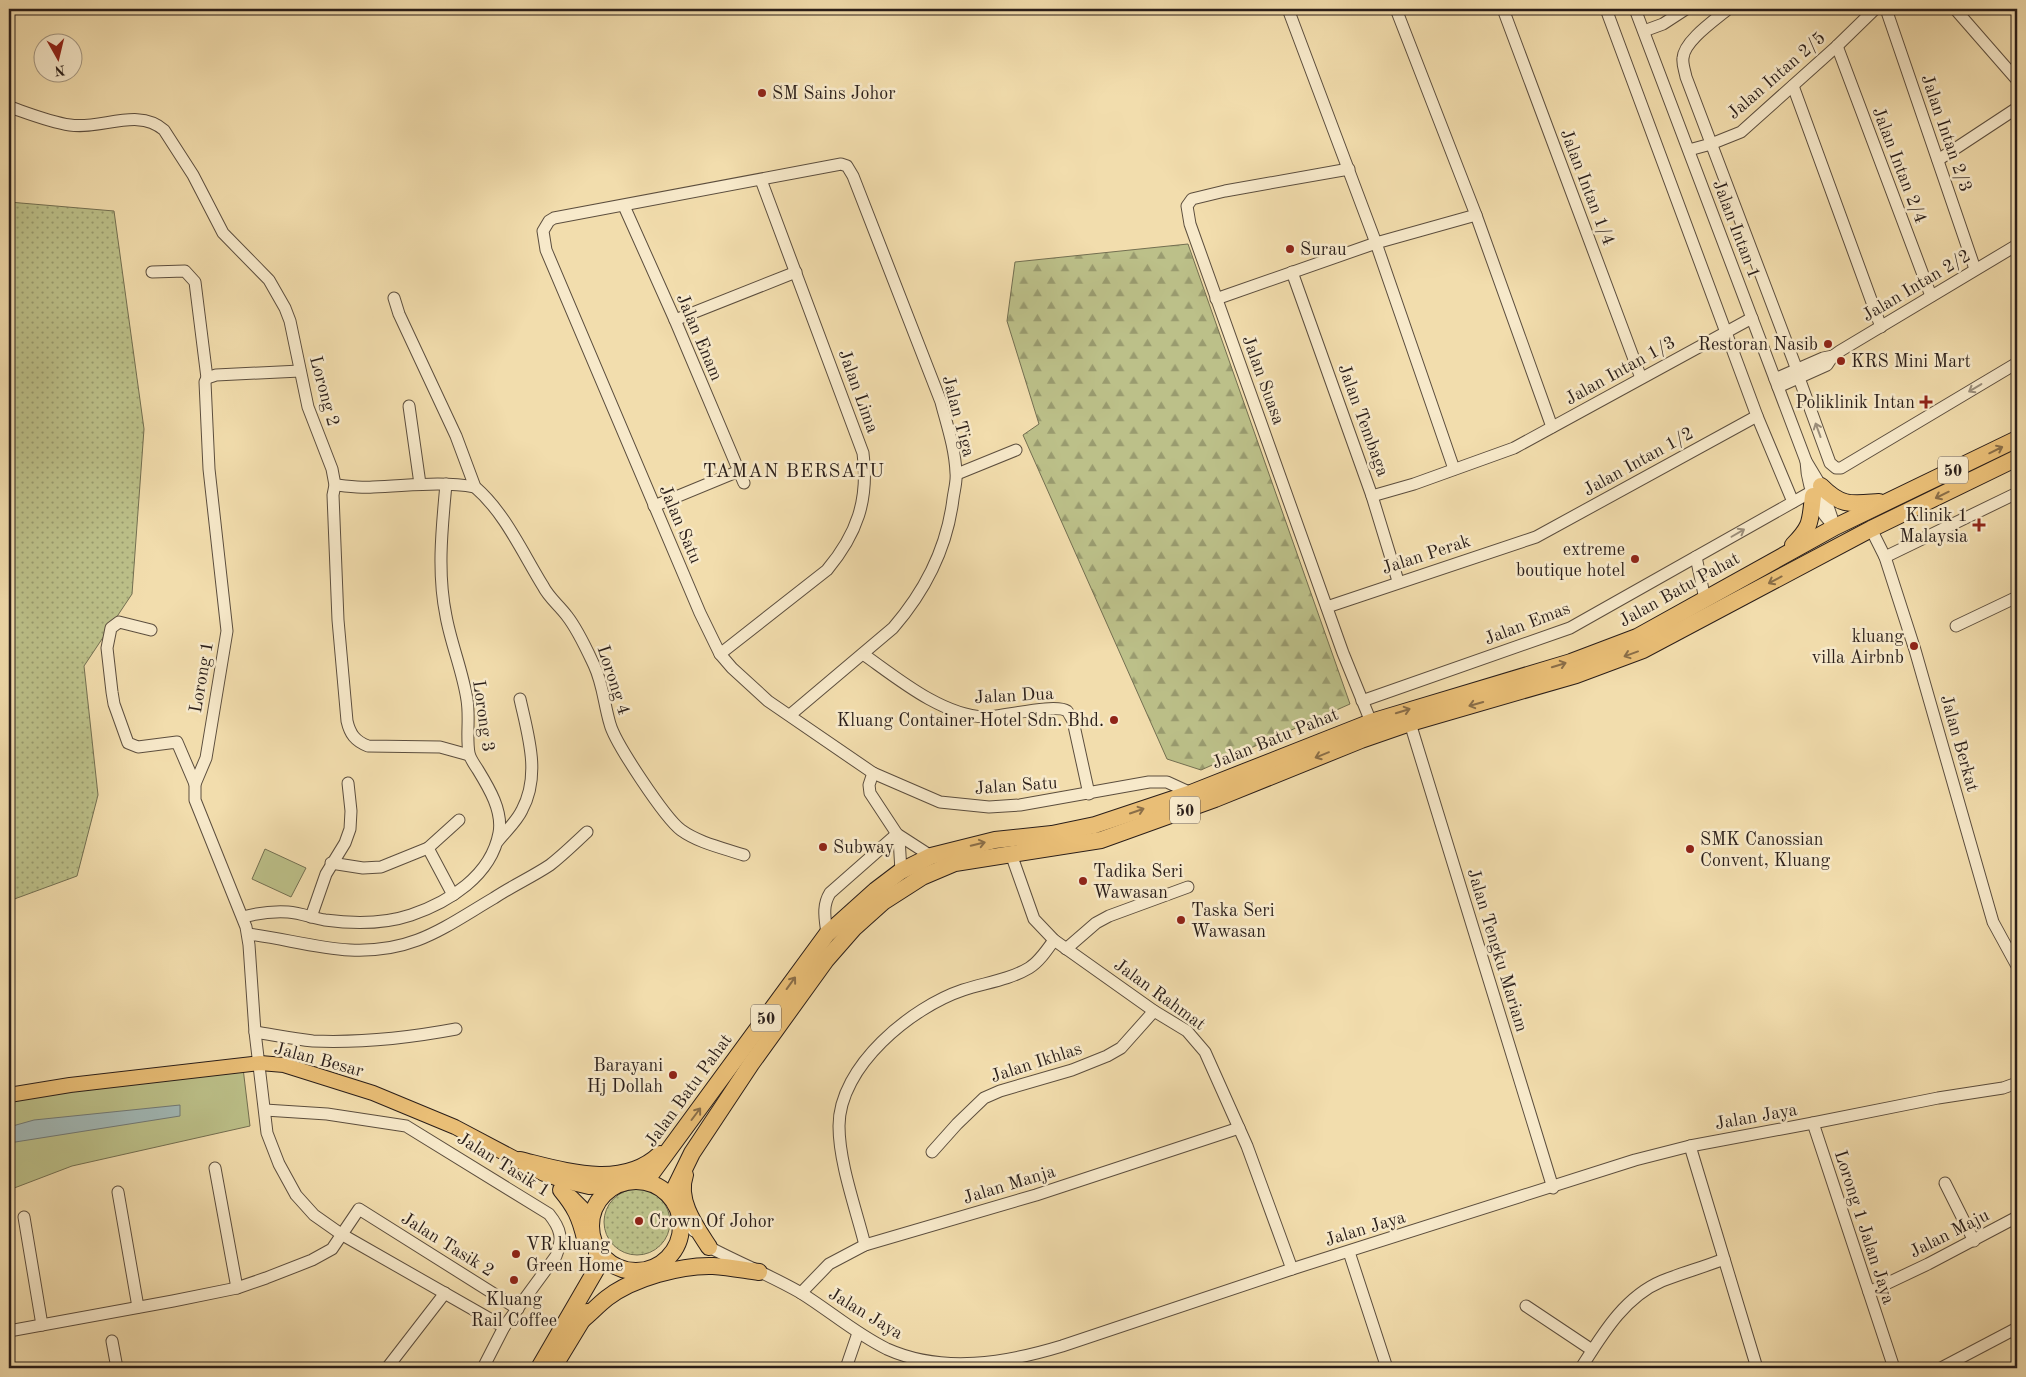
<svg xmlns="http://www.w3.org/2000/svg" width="2026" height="1377" viewBox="0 0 2026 1377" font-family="'Old Standard TT',serif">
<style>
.grass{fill:url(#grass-dots);stroke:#736f51}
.forest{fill:url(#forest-firs);stroke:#736f51}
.park{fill:#bcc089;stroke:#736f51}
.water{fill:#a1b8b6;stroke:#717a77}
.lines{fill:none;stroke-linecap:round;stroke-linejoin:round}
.minor-casing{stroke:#5c4e3e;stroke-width:13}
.major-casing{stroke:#2a1e19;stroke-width:16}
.highway-casing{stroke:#2a1e19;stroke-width:18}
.minor{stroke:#f7e9ca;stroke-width:11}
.major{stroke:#e9be76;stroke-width:14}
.highway{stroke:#e9be76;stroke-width:16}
.oneway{stroke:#9b8e7a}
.oneway2{stroke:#8a6e48}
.poi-dot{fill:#8f2418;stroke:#f7e9ca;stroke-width:2}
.labels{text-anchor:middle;stroke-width:5;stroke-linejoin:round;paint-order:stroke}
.shield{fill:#f7e9ca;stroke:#685b4e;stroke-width:1}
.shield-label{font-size:16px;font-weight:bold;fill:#2a1e19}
.street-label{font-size:18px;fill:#2a1e19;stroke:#f7e9ca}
.poi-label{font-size:18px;fill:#2a1e19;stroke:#f7e9ca;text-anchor:start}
.neighbourhood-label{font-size:19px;letter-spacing:1px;fill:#2a1e19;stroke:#f7e9ca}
</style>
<defs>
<pattern id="grass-dots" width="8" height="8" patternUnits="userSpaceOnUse" patternTransform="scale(1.25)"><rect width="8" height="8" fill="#bcc089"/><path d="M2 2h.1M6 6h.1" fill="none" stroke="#999b6f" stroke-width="1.8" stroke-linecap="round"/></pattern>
<pattern id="forest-firs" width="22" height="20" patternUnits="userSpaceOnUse" patternTransform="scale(1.25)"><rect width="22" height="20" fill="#bcc089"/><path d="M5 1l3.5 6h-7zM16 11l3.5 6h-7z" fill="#999b6f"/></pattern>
</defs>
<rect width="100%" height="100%" fill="#f2ddad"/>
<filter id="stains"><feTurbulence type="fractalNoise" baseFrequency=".004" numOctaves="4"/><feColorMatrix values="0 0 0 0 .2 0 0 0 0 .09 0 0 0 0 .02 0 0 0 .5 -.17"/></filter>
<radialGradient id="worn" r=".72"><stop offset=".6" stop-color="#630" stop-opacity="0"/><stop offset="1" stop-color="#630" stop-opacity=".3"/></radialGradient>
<g class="grass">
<path d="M 9,202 L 114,211 L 144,429 L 132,594 L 84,666 L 98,795 L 77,876 L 9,901 Z"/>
<circle cx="637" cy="1222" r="33"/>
</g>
<path class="forest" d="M 1188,244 L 1350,704 L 1201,770 L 1167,759 L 1023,435 L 1039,424 L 1007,321 L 1015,262 Z"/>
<g class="park">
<path d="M 265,849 L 306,868 L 291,897 L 252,879 Z"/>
<path d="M 243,1068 L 250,1126 L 72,1166 L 9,1190 L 9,1099 Z"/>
</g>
<path class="water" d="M 180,1105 L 180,1116 L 9,1143 L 9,1127 L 34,1120 Z"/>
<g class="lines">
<defs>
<g id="minor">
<path d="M 1288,9 L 1376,243 L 1454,469"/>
<path d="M 1396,9 L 1476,215 L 1552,427"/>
<path d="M 1503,9 L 1641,378"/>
<path d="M 1606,9 L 1757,416 L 1793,502"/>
<path d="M 1635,9 L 1806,461 L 1821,486 L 1835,527"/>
<path d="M 1728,9 C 1715,20 1684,41 1683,58 C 1682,64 1685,71 1686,77 L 1797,370"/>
<path d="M 1886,9 L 1975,269"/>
<path d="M 1955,9 L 2017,80"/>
<path d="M 1644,31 L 1663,24 L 1686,9"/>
<path d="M 1837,46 L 1931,296"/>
<path d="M 1793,86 L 1881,327"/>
<path d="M 10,107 C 30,114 50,122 70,125 C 101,130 138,107 164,130 L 193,175 L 223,233 L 269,280 L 285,308 L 290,321 L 308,407 L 332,469 L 335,485 L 333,495 L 338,620 L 347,721 C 350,734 355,741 368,746 L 440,747 L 469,755"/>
<path d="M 1689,150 L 1711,144 L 1741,132 L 1837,46 L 1875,9"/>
<path d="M 1938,160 L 2017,108"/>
<path d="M 1349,169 L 1225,191 L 1192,199 L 1187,206 L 1190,224 L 1343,653 L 1371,722"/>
<path d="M 624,206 L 675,320 L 744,483"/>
<path d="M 152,272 L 185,271 L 195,282 L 207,378"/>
<path d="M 1292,272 L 1372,496 L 1398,581"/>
<path d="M 394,298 L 399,314 L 456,436 L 475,487 C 505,513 522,552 543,586 C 549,598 559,605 567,616 C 578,630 586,648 594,665 C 603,684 604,704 610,724 C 615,743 665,818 681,830 C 699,843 723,848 744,855"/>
<path d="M 1216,299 L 1376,243 L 1476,215"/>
<path d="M 675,320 L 796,272"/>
<path d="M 300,371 L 216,375 L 207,378 L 205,382 L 209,469 L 227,631 L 206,758 L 195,784 L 195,800 L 246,927 L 249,945 L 255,1032 L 267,1133 L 279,1164 L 296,1195 L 314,1215 L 341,1234 L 504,1327"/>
<path d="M 1799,378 L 1830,463 L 1836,468 L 1841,468 L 2017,363"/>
<path d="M 1775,379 L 1823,358 L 1833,356"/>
<path d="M 1778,387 L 1827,365 L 1833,356 L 1840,351 L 2017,245"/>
<path d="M 409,406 L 420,484"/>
<path d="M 1806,461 C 1807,487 1816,508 1834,526"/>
<path d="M 957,474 L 1016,450"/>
<path d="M 335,485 C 348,486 360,488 373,487 C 408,486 440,481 475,487"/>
<path d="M 1372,496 L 1414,484 L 1514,448 L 1752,318"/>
<path d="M 654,506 L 739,471"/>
<path d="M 1871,529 L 1885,557 L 1915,650 L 1993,922 L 2017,966"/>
<path d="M 1696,557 L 1705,599"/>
<path d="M 1885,557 L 2017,493"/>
<path d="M 1327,607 L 1536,537 L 1757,416"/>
<path d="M 1956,626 L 2017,597"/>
<path d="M 151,630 L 119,622 L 111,628 L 107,648 L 112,692 L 114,704 L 128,743 L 138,747 L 177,742 L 195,784"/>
<path d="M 720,654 L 827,570 C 857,534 869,500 863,453 L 761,180"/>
<path d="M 863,654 C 897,678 941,715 984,717 C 1002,717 1055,703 1067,711 C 1069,713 1071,718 1073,721 L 1089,794"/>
<path d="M 1362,701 L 1570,628 L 1811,492"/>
<path d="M 790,715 L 893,628 C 925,591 947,548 953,499 C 954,491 957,481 956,473 C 955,448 947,425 941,402 L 853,176 L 847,166 L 841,164 L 554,218 L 549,221 L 543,231 L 546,250 L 700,613 L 720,654 L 732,668 L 768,701 L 873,773 L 940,802 L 989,807 L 1020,805 L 1149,782 L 1167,782 L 1191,793"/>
<path d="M 1410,723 L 1553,1188"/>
<path d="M 873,773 L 869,785 L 870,793 L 897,834 L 931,856"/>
<path d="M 899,838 L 901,871"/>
<path d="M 498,841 C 506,831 517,821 522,810 C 541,775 528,735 520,699"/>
<path d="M 428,848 L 453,895"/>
<path d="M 1011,854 L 1034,919 L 1054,940 L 1154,1011 L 1187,1031 L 1205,1052 L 1247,1146 L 1292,1269"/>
<path d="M 331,863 L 363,868 L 381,867 L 428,848 L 459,820"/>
<path d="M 243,917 C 258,913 273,911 288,912 C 301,913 313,918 325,920 C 354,924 384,924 411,915 C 449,902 491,876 499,833 C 503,811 489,788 478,770 C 475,765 470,759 469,753 C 466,736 470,718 467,700 C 463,672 451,644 446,616 C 437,572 442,528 446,484"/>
<path d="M 311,917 L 326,874 L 345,843 L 350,829 L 351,811 L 348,783"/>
<path d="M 248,934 C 282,938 315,948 350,950 C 413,953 443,928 494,898 C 512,886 532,877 550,865 C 563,855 575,843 587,832"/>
<path d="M 827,934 C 825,918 822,906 830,893 L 897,834"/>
<path d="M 1066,949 L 1096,923 L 1109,916 L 1188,887"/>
<path d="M 255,1032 C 274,1035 294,1039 313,1041 C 361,1043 408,1038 456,1029"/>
<path d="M 265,1110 L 327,1114 L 406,1126 L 549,1214 C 561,1229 563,1238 556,1256 L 504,1327 L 483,1368"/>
<path d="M 1813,1123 L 1894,1368"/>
<path d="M 1690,1146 L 1757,1368"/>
<path d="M 932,1152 L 957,1124 L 984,1098 L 1000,1091 L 1072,1070 L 1107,1056 L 1121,1048 L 1154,1011"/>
<path d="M 215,1168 L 237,1288"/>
<path d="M 1945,1183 L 1974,1241"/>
<path d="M 118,1192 L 138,1307"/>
<path d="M 24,1217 L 42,1325"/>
<path d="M 681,1217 L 694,1231"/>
<path d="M 705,1243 L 709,1247 C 739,1263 772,1276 801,1293 C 830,1311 856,1334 887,1349 C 943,1374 1006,1363 1062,1346 L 1292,1269 L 1635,1160 L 1690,1146 L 1813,1123 L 1938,1098 L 2003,1088 L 2017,1083"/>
<path d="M 865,1245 C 856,1209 839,1163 839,1126 C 839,1066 912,1007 963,990 C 984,983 1009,980 1029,968 C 1039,962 1047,950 1054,940"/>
<path d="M 1349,1252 L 1387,1368"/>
<path d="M 1869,1292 L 1928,1264 L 2017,1217"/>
<path d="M 801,1293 L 829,1264 L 865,1245 L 1036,1195 L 1239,1128"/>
<path d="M 1526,1306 L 1592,1350"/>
<path d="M 9,1331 L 173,1301 L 237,1288 L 266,1278 L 312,1260 L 332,1249 L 359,1209 L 518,1309"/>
<path d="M 112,1341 L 117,1368"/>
<path d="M 387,1368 L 445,1293"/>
<path d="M 846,1368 L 858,1333"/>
<path d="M 1581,1368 C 1602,1335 1624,1297 1662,1281 C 1682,1273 1704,1267 1724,1259"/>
<path d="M 1941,1368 L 2017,1328"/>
</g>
<g id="major">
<path d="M 9,1095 L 70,1085 L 260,1063 L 284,1065 L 373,1093 L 455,1127 L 544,1174 L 564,1181 L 589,1187 L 614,1186"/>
<path d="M 571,1197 L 591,1217"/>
</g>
<g id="highway">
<path d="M 1821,486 C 1842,507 1851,504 1879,502"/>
<path d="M 1793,545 C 1812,526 1810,521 1813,496"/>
<path d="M 520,1160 C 565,1171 622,1190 660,1154"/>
<path d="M 685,1175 C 676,1200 696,1227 709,1247"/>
<circle cx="636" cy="1226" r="45"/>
<path d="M 646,1181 L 827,934 L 876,890 L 901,871 L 931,856 L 995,840 L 1052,834 L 1095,825 L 1191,793 L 1371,722 L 1571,662 L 1637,637 L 1835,527 L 2017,439"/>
<path d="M 561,1190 C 575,1207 580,1217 585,1239"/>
<path d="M 671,1196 L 692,1153 L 751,1064 L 826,960 L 854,928 L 883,902 L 922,877 L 955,863 L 1101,840 L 1215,799 L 1361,740 L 1410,723 L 1576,675 L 1643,650 L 1871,529 L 2017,458"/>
<path d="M 581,1321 C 590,1314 598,1305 607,1298 C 633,1278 681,1265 713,1266 C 729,1267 744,1270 759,1272"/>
<path d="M 539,1368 L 597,1268 L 597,1250"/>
<path d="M 553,1368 L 587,1312"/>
</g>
</defs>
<use href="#minor" class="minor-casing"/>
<use href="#major" class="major-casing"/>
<use href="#highway" class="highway-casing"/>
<use href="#minor" class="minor"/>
<use href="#major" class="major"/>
<use href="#highway" class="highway"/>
</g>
<defs><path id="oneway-shaft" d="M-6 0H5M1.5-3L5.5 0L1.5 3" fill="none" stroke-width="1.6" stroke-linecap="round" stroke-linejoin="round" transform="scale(1.25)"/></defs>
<g class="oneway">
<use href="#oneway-shaft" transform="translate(1975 388) rotate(149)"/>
<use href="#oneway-shaft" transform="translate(1818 430) rotate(-110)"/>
<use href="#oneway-shaft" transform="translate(1738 533) rotate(-30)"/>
</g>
<g class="oneway2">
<use href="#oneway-shaft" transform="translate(1996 450) rotate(-26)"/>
<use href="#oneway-shaft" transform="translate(1942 495) rotate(154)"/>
<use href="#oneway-shaft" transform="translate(1775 580) rotate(152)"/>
<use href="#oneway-shaft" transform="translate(1631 654) rotate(160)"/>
<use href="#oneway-shaft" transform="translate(1559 665) rotate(-17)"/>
<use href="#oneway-shaft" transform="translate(1476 704) rotate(164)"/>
<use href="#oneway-shaft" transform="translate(1403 711) rotate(-17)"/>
<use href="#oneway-shaft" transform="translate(1322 755) rotate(158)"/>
<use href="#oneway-shaft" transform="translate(1137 811) rotate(-19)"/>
<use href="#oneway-shaft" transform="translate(978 844) rotate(-14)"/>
<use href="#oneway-shaft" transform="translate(791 983) rotate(-54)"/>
<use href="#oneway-shaft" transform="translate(696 1114) rotate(-53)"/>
</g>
<g class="poi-dot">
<circle cx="762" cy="93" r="5"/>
<circle cx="1290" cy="249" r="5"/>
<circle cx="1828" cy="344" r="5"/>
<circle cx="1841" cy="361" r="5"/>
<path d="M1923.5 394.5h5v5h5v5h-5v5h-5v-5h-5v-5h5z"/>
<path d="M1976.5 517.5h5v5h5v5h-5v5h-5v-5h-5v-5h5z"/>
<circle cx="1635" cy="559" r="5"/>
<circle cx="1914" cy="646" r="5"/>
<circle cx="1114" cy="720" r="5"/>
<circle cx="823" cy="847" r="5"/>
<circle cx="1690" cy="849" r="5"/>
<circle cx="1083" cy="881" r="5"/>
<circle cx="1181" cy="920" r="5"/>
<circle cx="673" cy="1075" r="5"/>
<circle cx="639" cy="1221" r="5"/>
<circle cx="516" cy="1254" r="5"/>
<circle cx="514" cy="1280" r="5"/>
</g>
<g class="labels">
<g class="shield">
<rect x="1938" y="456.5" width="30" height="27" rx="4"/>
<rect x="1170" y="796.5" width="30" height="27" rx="4"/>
<rect x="751" y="1004.5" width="30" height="27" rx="4"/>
</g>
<g class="shield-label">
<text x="1953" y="476">50</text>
<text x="1185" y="816">50</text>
<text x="766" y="1024">50</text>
</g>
<g class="street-label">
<text transform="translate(1776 75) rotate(-41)" y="6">Jalan Intan 2/5</text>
<text transform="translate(1947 133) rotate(71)" y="6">Jalan Intan 2/3</text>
<text transform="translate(1900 165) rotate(69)" y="6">Jalan Intan 2/4</text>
<text transform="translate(1588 187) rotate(69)" y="6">Jalan Intan 1/4</text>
<text transform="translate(1737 229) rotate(69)" y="6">Jalan Intan 1</text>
<text transform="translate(1916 285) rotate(-31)" y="6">Jalan Intan 2/2</text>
<text transform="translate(700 337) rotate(67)" y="6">Jalan Enam</text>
<text transform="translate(1620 370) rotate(-29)" y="6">Jalan Intan 1/3</text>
<text transform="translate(1264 380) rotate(70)" y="6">Jalan Suasa</text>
<text transform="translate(325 391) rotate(75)" y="6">Lorong 2</text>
<text transform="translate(859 391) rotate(70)" y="6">Jalan Lima</text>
<text transform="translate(959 416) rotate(75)" y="6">Jalan Tiga</text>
<text transform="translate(1364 420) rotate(70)" y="6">Jalan Tembaga</text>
<text transform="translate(1638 461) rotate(-29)" y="6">Jalan Intan 1/2</text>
<text transform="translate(681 524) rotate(67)" y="6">Jalan Satu</text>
<text transform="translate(1426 554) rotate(-18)" y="6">Jalan Perak</text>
<text transform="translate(1679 589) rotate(-29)" y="6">Jalan Batu Pahat</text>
<text transform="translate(1527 623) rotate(-21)" y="6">Jalan Emas</text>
<text transform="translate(201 677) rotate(-80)" y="6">Lorong 1</text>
<text transform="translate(614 680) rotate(72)" y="6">Lorong 4</text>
<text transform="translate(1014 695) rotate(-3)" y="6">Jalan Dua</text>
<text transform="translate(484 716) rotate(82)" y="6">Lorong 3</text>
<text transform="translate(1275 738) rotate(-22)" y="6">Jalan Batu Pahat</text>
<text transform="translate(1960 743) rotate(74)" y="6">Jalan Berkat</text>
<text transform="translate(1016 785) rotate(-4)" y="6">Jalan Satu</text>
<text transform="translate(1498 950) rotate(73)" y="6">Jalan Tengku Mariam</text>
<text transform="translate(1160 994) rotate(36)" y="6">Jalan Rahmat</text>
<text transform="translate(319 1059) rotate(15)" y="6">Jalan Besar</text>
<text transform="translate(1036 1062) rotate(-18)" y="6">Jalan Ikhlas</text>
<text transform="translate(688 1090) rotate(-54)" y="6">Jalan Batu Pahat</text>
<text transform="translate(1756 1116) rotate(-10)" y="6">Jalan Jaya</text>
<text transform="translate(504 1164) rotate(32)" y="6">Jalan Tasik 1</text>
<text transform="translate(1009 1184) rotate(-17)" y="6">Jalan Manja</text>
<text transform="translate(1865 1227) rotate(72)" y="6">Lorong 1 Jalan Jaya</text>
<text transform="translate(1365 1228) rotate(-17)" y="6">Jalan Jaya</text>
<text transform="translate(1949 1233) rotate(-27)" y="6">Jalan Maju</text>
<text transform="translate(448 1244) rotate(32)" y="6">Jalan Tasik 2</text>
<text transform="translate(866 1313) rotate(31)" y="6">Jalan Jaya</text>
</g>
<g class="poi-label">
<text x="772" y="99">SM Sains Johor</text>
<text x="1300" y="255">Surau</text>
<text x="1818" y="350" text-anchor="end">Restoran Nasib</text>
<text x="1851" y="367">KRS Mini Mart</text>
<text x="1915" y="408" text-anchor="end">Poliklinik Intan</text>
<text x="1968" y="521" text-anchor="end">Klinik 1<tspan x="1968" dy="21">Malaysia</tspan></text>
<text x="1625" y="555" text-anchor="end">extreme<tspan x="1625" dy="21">boutique hotel</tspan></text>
<text x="1904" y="642" text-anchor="end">kluang<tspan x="1904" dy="21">villa Airbnb</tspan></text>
<text x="1104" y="726" text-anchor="end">Kluang Container Hotel Sdn. Bhd.</text>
<text x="1700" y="845">SMK Canossian<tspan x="1700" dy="21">Convent, Kluang</tspan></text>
<text x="833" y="853">Subway</text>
<text x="1093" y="877">Tadika Seri<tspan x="1093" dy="21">Wawasan</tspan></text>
<text x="1191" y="916">Taska Seri<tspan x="1191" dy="21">Wawasan</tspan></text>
<text x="663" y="1071" text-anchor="end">Barayani<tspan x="663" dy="21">Hj Dollah</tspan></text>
<text x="649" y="1227">Crown Of Johor</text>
<text x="526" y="1250">VR kluang<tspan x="526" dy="21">Green Home</tspan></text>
<text x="514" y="1305" text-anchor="middle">Kluang<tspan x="514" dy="21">Rail Coffee</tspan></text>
</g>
<g class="neighbourhood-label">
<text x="794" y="477">TAMAN BERSATU</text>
</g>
</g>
<rect width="2026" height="1377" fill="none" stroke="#f2ddad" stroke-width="30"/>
<rect x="10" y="10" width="2006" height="1357" fill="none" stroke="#2a1e19" stroke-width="2.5"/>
<rect x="15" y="15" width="1996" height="1347" fill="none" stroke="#2a1e19"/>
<g transform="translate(58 58) rotate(172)"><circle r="24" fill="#f7e9ca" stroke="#a59883"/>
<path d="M0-4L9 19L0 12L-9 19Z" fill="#8f2418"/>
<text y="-8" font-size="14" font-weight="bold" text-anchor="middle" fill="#2a1e19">N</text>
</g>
<rect width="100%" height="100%" filter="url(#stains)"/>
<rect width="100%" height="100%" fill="url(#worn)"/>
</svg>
